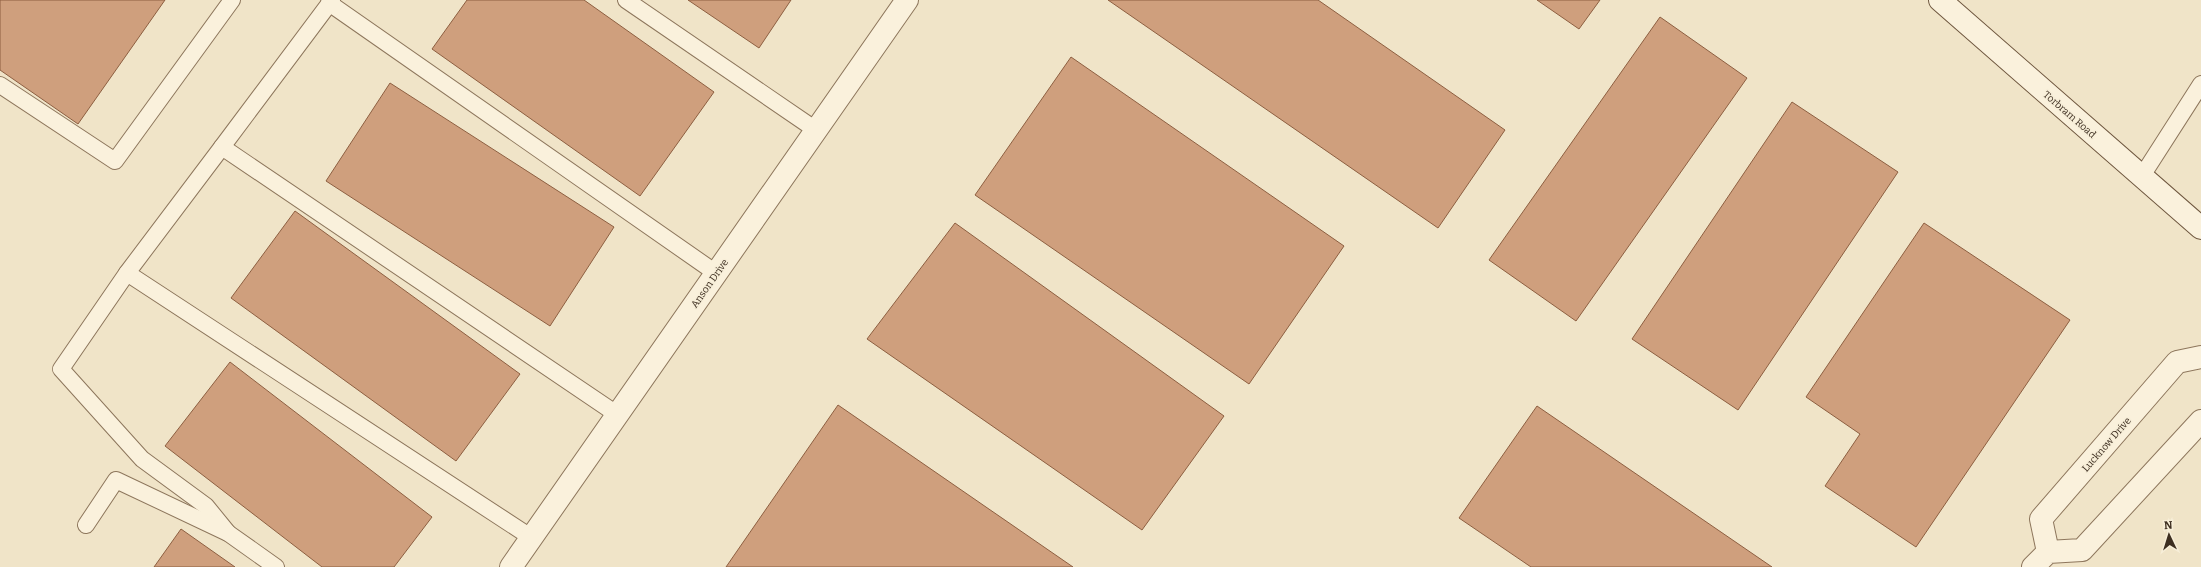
<svg xmlns="http://www.w3.org/2000/svg" width="2201" height="567" viewBox="0 0 2201 567" font-family="Bitter,serif">
<style>
.building{fill:#cf9f7d;stroke:#8d5f41}
.lines{fill:none;stroke-linecap:round;stroke-linejoin:round}
.service-casing{stroke:#8d765c;stroke-width:18}
.minor-casing{stroke:#8d765c;stroke-width:24}
.secondary-casing{stroke:#6f573f;stroke-width:24}
.service{stroke:#faf1dc;stroke-width:16}
.minor{stroke:#faf1dc;stroke-width:22}
.secondary{stroke:#faf1dc;stroke-width:22}
.labels{text-anchor:middle;stroke-width:3;stroke-linejoin:round;paint-order:stroke}
.street-label{font-size:10px;fill:#3d2e20;stroke:#f7eed8}
</style>
<rect width="100%" height="100%" fill="#f0e4c8"/>
<g class="building">
<path d="M 0,0 L 165,0 L 78,124 L 0,70 Z"/>
<path d="M 467,0 L 584,0 L 714,92 L 640,196 L 432,49 Z"/>
<path d="M 688,0 L 791,0 L 759,48 Z"/>
<path d="M 1108,0 L 1318,0 L 1505,130 L 1438,228 Z"/>
<path d="M 1537,0 L 1600,0 L 1579,29 Z"/>
<path d="M 1660,17 L 1747,78 L 1576,321 L 1489,260 Z"/>
<path d="M 1071,57 L 1344,246 L 1249,384 L 975,195 Z"/>
<path d="M 390,83 L 614,227 L 550,326 L 326,181 Z"/>
<path d="M 1792,102 L 1898,172 L 1738,410 L 1632,339 Z"/>
<path d="M 295,211 L 520,374 L 456,461 L 231,298 Z"/>
<path d="M 955,223 L 1224,416 L 1142,530 L 867,339 Z"/>
<path d="M 1924,223 L 2070,320 L 1916,547 L 1825,486 L 1860,434 L 1806,397 Z"/>
<path d="M 230,362 L 432,517 L 394,567 L 322,567 L 165,446 Z"/>
<path d="M 838,405 L 1073,567 L 726,567 Z"/>
<path d="M 1537,406 L 1772,567 L 1531,567 L 1459,518 Z"/>
<path d="M 181,529 L 235,567 L 154,567 Z"/>
</g>
<g class="lines">
<defs>
<g id="service">
<path d="M 332,0 L 222,147 L 618,415"/>
<path d="M 626,0 L 816,130"/>
<path d="M 329,3 L 716,273"/>
<path d="M 0,85 L 115,161 L 232,0"/>
<path d="M 222,147 L 127,273 L 532,538"/>
<path d="M 2142,176 L 2201,84"/>
<path d="M 127,273 L 61,369 L 142,459 L 206,506 L 228,533"/>
<path d="M 86,525 L 116,480 L 228,533 L 276,567"/>
</g>
<g id="minor">
<path d="M 2048,552 L 2041,519 L 2177,362 L 2201,357"/>
<path d="M 511,567 L 907,0"/>
<path d="M 2033,567 L 2048,552 L 2082,550 L 2201,421"/>
</g>
<path id="secondary" d="M 1940,0 L 2201,228"/>
</defs>
<use href="#service" class="service-casing"/>
<use href="#minor" class="minor-casing"/>
<use href="#secondary" class="secondary-casing"/>
<use href="#service" class="service"/>
<use href="#minor" class="minor"/>
<use href="#secondary" class="secondary"/>
</g>
<g class="labels">
<g class="street-label">
<text transform="translate(2070 114) rotate(41)" y="4">Torbram Road</text>
<text transform="translate(709 283) rotate(-55)" y="4">Anson Drive</text>
<text transform="translate(2106 444) rotate(-49)" y="4">Lucknow Drive</text>
</g>
</g>
<g transform="translate(2169 535) rotate(356)" stroke="#f7eed8" stroke-width="3" paint-order="stroke">
<path d="M0-3L7 15L0 10L-7 15Z" fill="#3d2e20"/>
<text y="-6" font-size="11" font-weight="bold" text-anchor="middle" fill="#3d2e20">N</text>
</g>
</svg>
